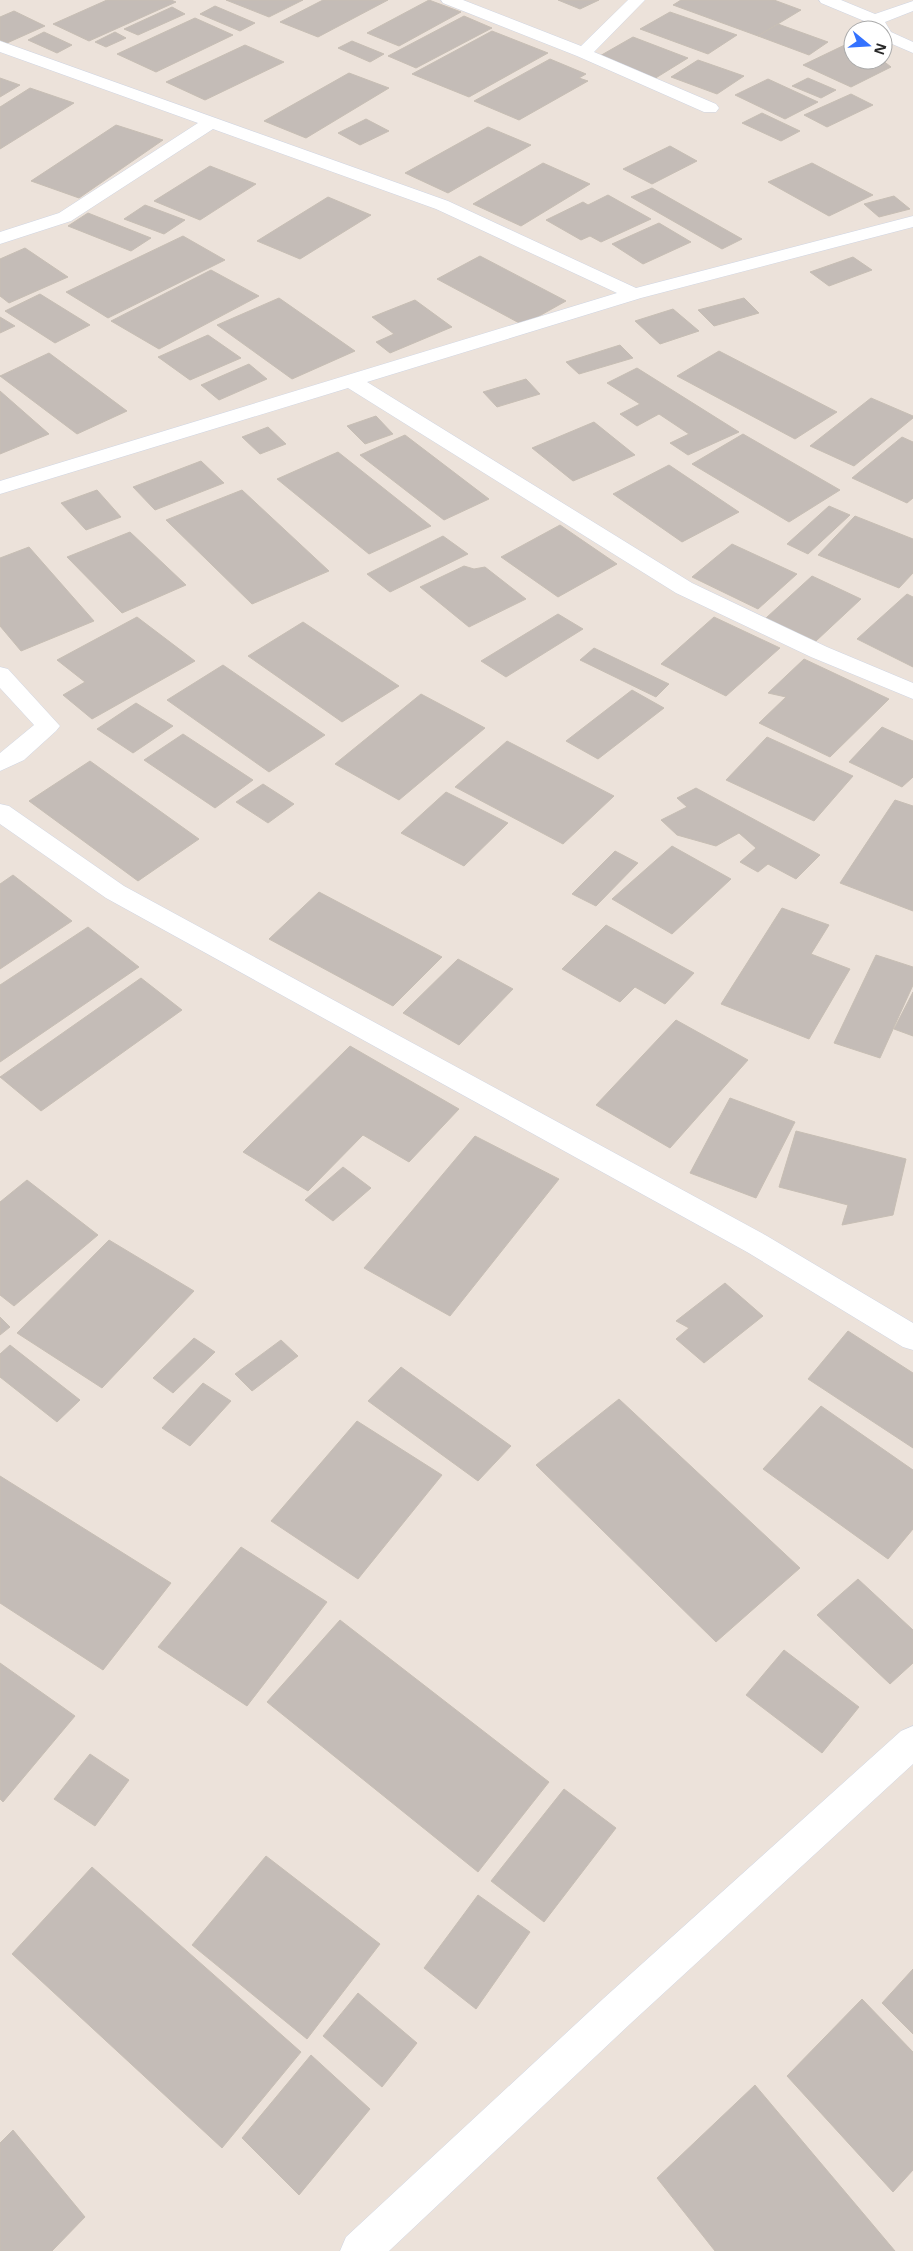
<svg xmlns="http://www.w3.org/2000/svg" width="913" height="2251" viewBox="0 0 913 2251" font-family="'Open Sans',sans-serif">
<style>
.building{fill:#c4bcb7;stroke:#c7beb4}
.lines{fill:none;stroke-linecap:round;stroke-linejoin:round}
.street-casing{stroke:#cfd5e3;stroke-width:1}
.street{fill:#fff;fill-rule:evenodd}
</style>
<rect width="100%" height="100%" fill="#ece2da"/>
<g class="building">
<path d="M 107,0 L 171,0 L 176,2 L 89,41 L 53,24 Z"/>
<path d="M 226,0 L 303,0 L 269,17 Z"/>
<path d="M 323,0 L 388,0 L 318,37 L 280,22 Z"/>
<path d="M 429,0 L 461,12 L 399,46 L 367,33 Z"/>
<path d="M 558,0 L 599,0 L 580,9 Z"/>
<path d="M 681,0 L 774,0 L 801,10 L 758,36 L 673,5 Z"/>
<path d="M 215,6 L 255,23 L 240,31 L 200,14 Z"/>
<path d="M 172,7 L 185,14 L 138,35 L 124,29 Z"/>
<path d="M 14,11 L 45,26 L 7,43 L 0,40 L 0,17 Z"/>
<path d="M 670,12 L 737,35 L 708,54 L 640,29 Z"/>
<path d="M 464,16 L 492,28 L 416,68 L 388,56 Z"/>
<path d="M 195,18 L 233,35 L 156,72 L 117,54 Z"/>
<path d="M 778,24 L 828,42 L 809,55 L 758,36 Z"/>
<path d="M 492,31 L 548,53 L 469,97 L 412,74 Z"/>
<path d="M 44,32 L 72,45 L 57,53 L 28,40 Z"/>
<path d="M 115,32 L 126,38 L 106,47 L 95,42 Z"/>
<path d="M 633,37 L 688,58 L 654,79 L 598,57 Z"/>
<path d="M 352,41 L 384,54 L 370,62 L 338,48 Z"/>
<path d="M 853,41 L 853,60 L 882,60 L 891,67 L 851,87 L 803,65 Z"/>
<path d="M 245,45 L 284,62 L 205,100 L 166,82 Z"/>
<path d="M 550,59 L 586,74 L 579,78 L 588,81 L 519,120 L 474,101 Z"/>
<path d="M 698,60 L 744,76 L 717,94 L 671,77 Z"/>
<path d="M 349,73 L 389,88 L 306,138 L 264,121 Z"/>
<path d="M 0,78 L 20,85 L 0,97 Z"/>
<path d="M 808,78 L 836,90 L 821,98 L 792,86 Z"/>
<path d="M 768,79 L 818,102 L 785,119 L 735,95 Z"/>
<path d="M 30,88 L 74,103 L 0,149 L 0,107 Z"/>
<path d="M 851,94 L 873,105 L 827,127 L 804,115 Z"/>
<path d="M 762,113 L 800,131 L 781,141 L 742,123 Z"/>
<path d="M 366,119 L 389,131 L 360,145 L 338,133 Z"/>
<path d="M 116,125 L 163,140 L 79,198 L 31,181 Z"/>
<path d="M 488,127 L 531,145 L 448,193 L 405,173 Z"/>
<path d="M 670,146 L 697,161 L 652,184 L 623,169 Z"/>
<path d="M 543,163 L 590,184 L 521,226 L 473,204 Z"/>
<path d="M 812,163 L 873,195 L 829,216 L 768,182 Z"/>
<path d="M 210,166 L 256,184 L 200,220 L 154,201 Z"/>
<path d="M 652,188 L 742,239 L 722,249 L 631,197 Z"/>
<path d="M 608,195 L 651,219 L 601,242 L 590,236 L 581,240 L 546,220 L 583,202 L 588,205 Z"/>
<path d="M 894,196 L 910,209 L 879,217 L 864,204 Z"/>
<path d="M 328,197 L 371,215 L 300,259 L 257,241 Z"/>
<path d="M 145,205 L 185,220 L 164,234 L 124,219 Z"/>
<path d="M 88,213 L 151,238 L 131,251 L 68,226 Z"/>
<path d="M 659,223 L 691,242 L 643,264 L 612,244 Z"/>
<path d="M 183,236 L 225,260 L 108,318 L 66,292 Z"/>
<path d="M 25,248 L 68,277 L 9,303 L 0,296 L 0,259 Z"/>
<path d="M 480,256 L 566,301 L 523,325 L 437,279 Z"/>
<path d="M 853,257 L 872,270 L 829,286 L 810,272 Z"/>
<path d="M 211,270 L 259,296 L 159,349 L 111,321 Z"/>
<path d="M 40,294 L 90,325 L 55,343 L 5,311 Z"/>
<path d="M 279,298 L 355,351 L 292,379 L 217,325 Z"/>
<path d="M 744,298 L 759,313 L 714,326 L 698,310 Z"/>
<path d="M 415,300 L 452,327 L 390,353 L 376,342 L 394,334 L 372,317 Z"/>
<path d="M 673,309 L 699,331 L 660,344 L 635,321 Z"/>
<path d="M 0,317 L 15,326 L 0,333 Z"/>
<path d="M 208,335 L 241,358 L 190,380 L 158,357 Z"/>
<path d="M 620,345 L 633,358 L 579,374 L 566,362 Z"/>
<path d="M 719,351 L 837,412 L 795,439 L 677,376 Z"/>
<path d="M 49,353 L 127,411 L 77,434 L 0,376 Z"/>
<path d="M 249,364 L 267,379 L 219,400 L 201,385 Z"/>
<path d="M 637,368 L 739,432 L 688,455 L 670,443 L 689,434 L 659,414 L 637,426 L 620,414 L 640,404 L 607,383 Z"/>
<path d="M 526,379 L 540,394 L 497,407 L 483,392 Z"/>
<path d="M 0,391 L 49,434 L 0,454 Z"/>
<path d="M 871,398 L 913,416 L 913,418 L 854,466 L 810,446 Z"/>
<path d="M 376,416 L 393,434 L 365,444 L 347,426 Z"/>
<path d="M 594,422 L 635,455 L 573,481 L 532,448 Z"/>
<path d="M 268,427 L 286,444 L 260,454 L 242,437 Z"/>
<path d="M 743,434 L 840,490 L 789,522 L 692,464 Z"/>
<path d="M 405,435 L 489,499 L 444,520 L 360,455 Z"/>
<path d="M 902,437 L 913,442 L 913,498 L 907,503 L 852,478 Z"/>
<path d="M 338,452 L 431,526 L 369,554 L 277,479 Z"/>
<path d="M 201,461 L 224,483 L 155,510 L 133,487 Z"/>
<path d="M 669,465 L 739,512 L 682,542 L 613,494 Z"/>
<path d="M 97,490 L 121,517 L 86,530 L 61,503 Z"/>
<path d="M 242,490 L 329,571 L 252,604 L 166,520 Z"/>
<path d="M 829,506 L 850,515 L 808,554 L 787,544 Z"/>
<path d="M 855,516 L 913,539 L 913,573 L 899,588 L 818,555 Z"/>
<path d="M 560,525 L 617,564 L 558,597 L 501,557 Z"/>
<path d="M 130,532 L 186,585 L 122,613 L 67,557 Z"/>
<path d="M 443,536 L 468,554 L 390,592 L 367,574 Z"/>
<path d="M 732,544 L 797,574 L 758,609 L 692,577 Z"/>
<path d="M 29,547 L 94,621 L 21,651 L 0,626 L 0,558 Z"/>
<path d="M 464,566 L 474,569 L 485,567 L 526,599 L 469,627 L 420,587 Z"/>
<path d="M 812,576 L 861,599 L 816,641 L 766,618 Z"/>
<path d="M 907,594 L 913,597 L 913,667 L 857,639 Z"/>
<path d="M 558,614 L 583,629 L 506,677 L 481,661 Z"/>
<path d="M 137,617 L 195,661 L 92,719 L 63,695 L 85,682 L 57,660 Z"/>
<path d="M 714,617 L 780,648 L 726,696 L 661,664 Z"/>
<path d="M 303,622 L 399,686 L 342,722 L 248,656 Z"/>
<path d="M 594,648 L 669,684 L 656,697 L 580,660 Z"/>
<path d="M 804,659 L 889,699 L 830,757 L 759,723 L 786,697 L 768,693 Z"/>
<path d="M 223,665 L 325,735 L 269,772 L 167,700 Z"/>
<path d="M 632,690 L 664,708 L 598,759 L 566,741 Z"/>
<path d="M 421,694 L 485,728 L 399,800 L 335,764 Z"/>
<path d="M 136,703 L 173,726 L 133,753 L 97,729 Z"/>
<path d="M 882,727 L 913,741 L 913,777 L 902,787 L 849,762 Z"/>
<path d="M 183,734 L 253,780 L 215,808 L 144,760 Z"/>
<path d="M 767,737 L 853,776 L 814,821 L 726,780 Z"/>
<path d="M 507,741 L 614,796 L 563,844 L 455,787 Z"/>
<path d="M 90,761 L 199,839 L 138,881 L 29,801 Z"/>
<path d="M 263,784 L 294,804 L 268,823 L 236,802 Z"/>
<path d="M 696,788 L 820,855 L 796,879 L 768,864 L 758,872 L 740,862 L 756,848 L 739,833 L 716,846 L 677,835 L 661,820 L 687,807 L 677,798 Z"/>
<path d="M 446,792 L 508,823 L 464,866 L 401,833 Z"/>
<path d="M 895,800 L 913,806 L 913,911 L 840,883 Z"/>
<path d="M 672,846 L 731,879 L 672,934 L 612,899 Z"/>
<path d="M 615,851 L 638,863 L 596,906 L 572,894 Z"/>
<path d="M 13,875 L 72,921 L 0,969 L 0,884 Z"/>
<path d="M 319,892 L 442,957 L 393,1006 L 269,939 Z"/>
<path d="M 782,908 L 829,925 L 811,954 L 850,969 L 809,1039 L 721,1004 Z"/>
<path d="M 606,925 L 694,973 L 665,1004 L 635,987 L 620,1002 L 562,969 Z"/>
<path d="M 88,927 L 139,967 L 0,1062 L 0,985 Z"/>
<path d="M 876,955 L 913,967 L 913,985 L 880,1058 L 834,1043 Z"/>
<path d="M 458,959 L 513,989 L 459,1045 L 403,1013 Z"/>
<path d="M 141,978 L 182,1010 L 41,1111 L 0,1077 Z"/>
<path d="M 913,992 L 913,1036 L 894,1029 Z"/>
<path d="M 676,1020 L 748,1060 L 670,1148 L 596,1105 Z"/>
<path d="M 350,1046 L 459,1109 L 409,1162 L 363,1135 L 308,1191 L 243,1152 Z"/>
<path d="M 730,1098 L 795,1122 L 756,1198 L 690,1173 Z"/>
<path d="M 796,1131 L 906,1159 L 893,1215 L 842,1225 L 848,1205 L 779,1187 Z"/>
<path d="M 475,1136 L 559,1179 L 450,1316 L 364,1268 Z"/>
<path d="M 343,1167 L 371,1188 L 333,1221 L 305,1200 Z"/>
<path d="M 27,1180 L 98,1235 L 14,1306 L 0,1295 L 0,1202 Z"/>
<path d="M 109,1240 L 194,1291 L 102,1388 L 17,1333 Z"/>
<path d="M 725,1283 L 763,1316 L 704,1363 L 676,1339 L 689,1328 L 676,1321 Z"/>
<path d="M 0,1317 L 10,1327 L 0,1335 Z"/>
<path d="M 848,1331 L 913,1373 L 913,1448 L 808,1379 Z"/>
<path d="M 194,1338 L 215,1352 L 173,1393 L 153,1378 Z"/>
<path d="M 281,1340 L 298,1356 L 252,1391 L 235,1374 Z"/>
<path d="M 10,1345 L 80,1400 L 57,1422 L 0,1377 L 0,1354 Z"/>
<path d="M 401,1367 L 511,1446 L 478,1481 L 368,1401 Z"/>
<path d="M 203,1383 L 231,1401 L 190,1446 L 162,1428 Z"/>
<path d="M 619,1399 L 800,1568 L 716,1642 L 536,1465 Z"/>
<path d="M 821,1406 L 913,1470 L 913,1529 L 888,1559 L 763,1469 Z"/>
<path d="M 357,1421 L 442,1475 L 358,1579 L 271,1521 Z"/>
<path d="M 0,1476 L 171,1583 L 103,1670 L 0,1603 Z"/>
<path d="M 241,1547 L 327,1602 L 247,1706 L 158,1647 Z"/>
<path d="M 858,1579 L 913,1630 L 913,1663 L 890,1684 L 817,1615 Z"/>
<path d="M 340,1620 L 549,1782 L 478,1872 L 267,1702 Z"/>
<path d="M 784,1650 L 859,1707 L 822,1753 L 746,1695 Z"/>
<path d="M 0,1663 L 75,1716 L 3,1802 L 0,1799 Z"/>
<path d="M 90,1754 L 129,1780 L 95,1826 L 54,1799 Z"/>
<path d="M 564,1789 L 616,1828 L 544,1922 L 491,1881 Z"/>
<path d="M 266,1856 L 380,1944 L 307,2039 L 192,1945 Z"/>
<path d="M 92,1867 L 301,2052 L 222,2148 L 12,1954 Z"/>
<path d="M 478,1895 L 530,1932 L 476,2009 L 424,1968 Z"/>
<path d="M 913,1969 L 913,2034 L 882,2003 Z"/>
<path d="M 358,1993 L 417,2043 L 382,2087 L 323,2036 Z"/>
<path d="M 862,1999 L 913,2052 L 913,2170 L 893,2192 L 787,2076 Z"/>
<path d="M 311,2055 L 370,2109 L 299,2195 L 242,2138 Z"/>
<path d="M 755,2085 L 895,2251 L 715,2251 L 657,2178 Z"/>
<path d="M 13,2130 L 85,2217 L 52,2251 L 0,2251 L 0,2143 Z"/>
</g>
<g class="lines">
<defs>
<g id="street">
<path d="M 441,0 L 463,0 L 581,46 L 628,0 L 645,0 L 594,52 L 716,104 L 719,108 L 716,112 L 704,112 L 577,56 L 443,3 Z"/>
<path d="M 819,0 L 841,0 L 875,14 L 913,1 L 913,11 L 885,22 L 891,32 L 913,42 L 913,53 L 883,40 L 883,30 L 874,30 L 869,23 L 821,3 Z"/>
<path d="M 0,41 L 448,201 L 636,288 L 913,216 L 913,227 L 641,298 L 367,382 L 692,583 L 827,647 L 913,683 L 913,699 L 811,657 L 676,593 L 348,388 L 0,494 L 0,481 L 617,293 L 436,209 L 213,129 L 71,221 L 0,244 L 0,232 L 59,213 L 198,123 L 0,52 Z"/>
<path d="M 0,667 L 8,669 L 60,726 L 56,731 L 24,760 L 0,771 L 0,753 L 34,725 L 0,688 Z"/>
<path d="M 0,804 L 9,806 L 124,886 L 767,1236 L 913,1323 L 913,1350 L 903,1347 L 747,1252 L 106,898 L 0,824 Z"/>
<path d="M 913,1726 L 913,1764 L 630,2024 L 389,2251 L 340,2251 L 346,2237 L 604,1998 L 901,1731 Z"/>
</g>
</defs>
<use href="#street" class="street-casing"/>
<use href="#street" class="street"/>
</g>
<g transform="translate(868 45) rotate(108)"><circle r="24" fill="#ffffff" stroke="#a9a9a9"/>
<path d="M0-4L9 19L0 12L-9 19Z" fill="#3472ff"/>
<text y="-8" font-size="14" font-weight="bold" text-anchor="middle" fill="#292929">N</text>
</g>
</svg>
